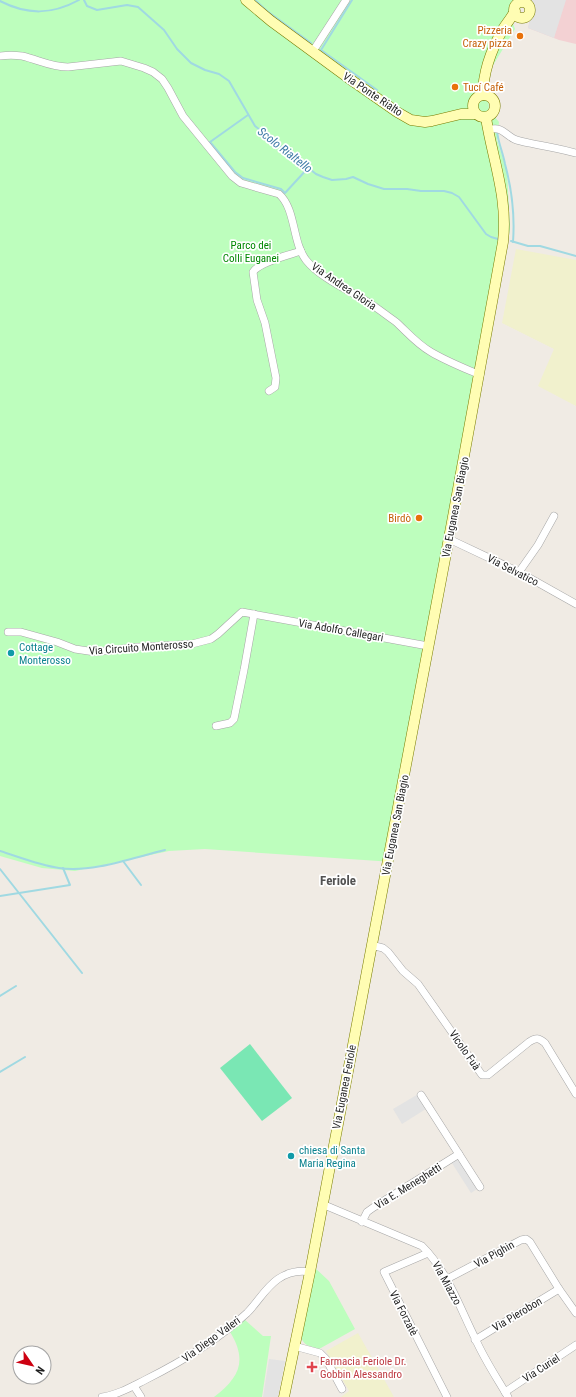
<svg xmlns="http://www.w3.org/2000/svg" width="576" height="1397" viewBox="0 0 576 1397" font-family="'Roboto Condensed',sans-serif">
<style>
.commercial{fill:#f3d1d3}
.farmland{fill:#f1f1cd}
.park{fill:#bdfebd}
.pitch{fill:#7ae7b4}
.parking{fill:#e3e3e3}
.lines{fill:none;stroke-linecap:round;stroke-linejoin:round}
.stream{stroke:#a0d9e2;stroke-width:2}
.street-casing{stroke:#a6a6a6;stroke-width:8}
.secondary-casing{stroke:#787b00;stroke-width:11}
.street{stroke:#fff;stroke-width:7}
.secondary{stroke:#fffdb3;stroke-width:10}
.food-dot{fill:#e8710a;stroke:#fff;stroke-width:1.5}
.culture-dot{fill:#0f9aa8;stroke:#fff;stroke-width:1.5}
.health-dot{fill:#e0444e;stroke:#fff;stroke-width:1.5}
.labels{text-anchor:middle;stroke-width:3.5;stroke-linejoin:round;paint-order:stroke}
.food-label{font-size:11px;fill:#c56008;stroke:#fff;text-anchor:end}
.street-label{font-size:11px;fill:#1f1f1f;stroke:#fff}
.park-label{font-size:11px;fill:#018802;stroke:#fff}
.culture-label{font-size:11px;fill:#0d838f;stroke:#fff;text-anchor:start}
.health-label{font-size:11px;fill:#be3a42;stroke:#fff;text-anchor:start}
.water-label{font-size:12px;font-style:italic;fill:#3d7aa6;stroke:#fff}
.quarter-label{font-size:13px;font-weight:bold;fill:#525252;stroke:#fff}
</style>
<rect width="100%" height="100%" fill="#f0ebe4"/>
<path class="commercial" d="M 531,0 L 576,0 L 576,44 L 559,40 L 528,28 L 533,7 Z"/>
<g class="farmland">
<path d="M 516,249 L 576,260 L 576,406 L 538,386 L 554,349 L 502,323 Z"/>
<path d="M 358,1333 L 394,1397 L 341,1397 L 349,1391 L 326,1351 Z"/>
</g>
<g class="park">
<path d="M 0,0 L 526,0 L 512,21 L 515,29 L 489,72 L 488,95 L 489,110 L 499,122 L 497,140 L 507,171 L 510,229 L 393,862 L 205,849 L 169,851 L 75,871 L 42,868 L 0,856 Z"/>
<path d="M 315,1268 L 329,1281 L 355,1329 L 319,1349 C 310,1346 303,1346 301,1336 Z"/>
<path d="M 244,1319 L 263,1336 L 271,1336 L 262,1397 L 214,1397 C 239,1378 248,1361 230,1332 Z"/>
</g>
<path class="pitch" d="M 250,1044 L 292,1098 L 262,1121 L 220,1068 Z"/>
<g class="parking">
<path d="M 531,0 L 566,0 L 554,38 L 528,28 L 533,7 Z"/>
<path d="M 420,1093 L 429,1107 L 402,1124 L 393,1109 Z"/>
<path d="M 459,1154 L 480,1187 L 471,1193 L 450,1160 Z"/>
<path d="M 269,1359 L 285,1361 L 278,1397 L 263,1397 Z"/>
</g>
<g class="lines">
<g class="stream">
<path d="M 84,0 L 87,6 L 97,10 L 127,5 L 138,7 L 164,30 L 177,49 L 191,63 L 205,70 L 219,74 L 229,81 L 255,126 L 316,174 L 323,177 L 332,180 L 346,179 L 353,177 L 368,184 L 384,189 L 407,189 L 421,191 L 444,191 L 452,193 L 459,197 L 486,234 L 491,237 L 498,239"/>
<path d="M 255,0 L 267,11 L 311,43"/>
<path d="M 352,0 L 321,50 L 377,90"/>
<path d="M 0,1 C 27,15 52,15 79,0"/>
<path d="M 248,115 L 210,142 L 235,172 L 243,178 L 281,189 L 285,193 L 308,168"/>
<path d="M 497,131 C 498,142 503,153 505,164 C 512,190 515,215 513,242"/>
<path d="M 511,241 L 528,246 L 540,246 L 576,256"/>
<path d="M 0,851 C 19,857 39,865 59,868 C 92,873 132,858 165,850"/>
<path d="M 123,861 L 141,885"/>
<path d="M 0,869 L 82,973"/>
<path d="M 0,896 L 70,885 L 63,868"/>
<path d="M 0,996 L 16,986"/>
<path d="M 0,1072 L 25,1057"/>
</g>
<defs>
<g id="street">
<path d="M 313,51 L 346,0"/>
<path d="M 0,56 C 7,55 15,55 22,56 C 39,60 51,67 68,67 L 121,61 L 144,68 L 153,72 L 162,79 L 168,88 L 183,116 L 232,176 L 241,183 L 248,185 L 279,194 C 296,209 292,242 306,260 C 321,279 353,292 374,306 C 381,311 389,317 396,322 C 407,332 417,344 431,352 C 446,361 464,368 480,375"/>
<path d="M 488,130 C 502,126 503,133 514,139 C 521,142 530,143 539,145 C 551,147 564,150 576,153"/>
<path d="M 269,391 L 275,387 L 276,378 L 265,323 L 257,300 L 253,272 C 259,262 289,255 301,251"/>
<path d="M 449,539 L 519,572 L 576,604"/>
<path d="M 519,572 L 538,545 L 554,516"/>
<path d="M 8,632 L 21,632 L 57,642 L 75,649 L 95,652 L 138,647 L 192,644 L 211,639 L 218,634 L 242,612 L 428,646"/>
<path d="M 216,726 L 230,723 L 234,719 L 244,670 L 254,614"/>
<path d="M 371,945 L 383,948 L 388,952 L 403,971 L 418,984 L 482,1075 L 488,1075 L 529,1042 C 536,1037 539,1038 545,1043 L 576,1094"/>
<path d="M 421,1095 L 480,1187"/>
<path d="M 322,1204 L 422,1246 C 448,1272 459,1306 475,1338 C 484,1359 497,1378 508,1397"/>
<path d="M 362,1222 L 367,1212 L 374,1207 L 459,1154"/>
<path d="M 428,1253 L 384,1272 L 447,1397"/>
<path d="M 447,1279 L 521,1240 L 526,1239 L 530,1242 L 559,1289 L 576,1313"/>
<path d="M 475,1340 L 559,1289"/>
<path d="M 294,1346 L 320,1353 L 326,1359 L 342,1389"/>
<path d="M 134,1386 L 141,1397"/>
<path d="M 505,1392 L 576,1345"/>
<path d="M 102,1397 C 117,1395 131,1387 145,1380 C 179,1363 219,1339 247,1313 C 258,1302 265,1288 278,1279 C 287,1273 298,1270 310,1272"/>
</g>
<g id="secondary">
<path d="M 246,0 L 271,21 L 354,82 L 397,112 L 411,120 L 425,122 L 432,121 L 461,114 L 475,114"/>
<circle cx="522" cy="10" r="8"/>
<circle cx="484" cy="106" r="11"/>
<path d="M 483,95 C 483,71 491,50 503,29 C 507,23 511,18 515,11"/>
<path d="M 284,1397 L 310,1272 L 452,522 L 503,242 C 508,197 493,161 486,118"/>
</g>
</defs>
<use href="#street" class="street-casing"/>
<use href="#secondary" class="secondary-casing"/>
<use href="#street" class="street"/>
<use href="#secondary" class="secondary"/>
</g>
<g class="food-dot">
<circle cx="520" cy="36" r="4"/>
<circle cx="455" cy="87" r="4"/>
<circle cx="419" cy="518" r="4"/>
</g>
<g class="culture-dot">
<circle cx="11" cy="653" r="4"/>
<circle cx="291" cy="1156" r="4"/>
</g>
<path class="health-dot" d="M310 1361h4v4h4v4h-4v4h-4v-4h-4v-4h4z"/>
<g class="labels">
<g class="food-label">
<text x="512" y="34">Pizzeria<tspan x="512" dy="13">Crazy pizza</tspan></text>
<text x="463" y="91" text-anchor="start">Tucí Café</text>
<text x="411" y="522">Birdò</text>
</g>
<g class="street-label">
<text transform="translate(373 94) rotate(34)" y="4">Via Ponte Rialto</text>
<text transform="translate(344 286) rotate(34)" y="4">Via Andrea Gloria</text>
<text transform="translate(455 507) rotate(-79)" y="4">Via Euganea San Biagio</text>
<text transform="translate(513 570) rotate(27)" y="4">Via Selvatico</text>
<text transform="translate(341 630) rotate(10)" y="4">Via Adolfo Callegari</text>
<text transform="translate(141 647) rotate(-4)" y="4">Via Circuito Monterosso</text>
<text transform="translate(395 825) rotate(-79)" y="4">Via Euganea San Biagio</text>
<text transform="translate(465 1050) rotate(55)" y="4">Vicolo Fuà</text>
<text transform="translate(344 1087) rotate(-79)" y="4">Via Euganea Feriole</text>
<text transform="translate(408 1186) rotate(-32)" y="4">Via E. Meneghetti</text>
<text transform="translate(494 1254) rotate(-29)" y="4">Via Pighin</text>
<text transform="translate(447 1283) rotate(61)" y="4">Via Miazzo</text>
<text transform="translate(404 1313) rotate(63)" y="4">Via Forzatè</text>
<text transform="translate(517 1314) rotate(-31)" y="4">Via Pierobon</text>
<text transform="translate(211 1339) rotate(-36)" y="4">Via Diego Valeri</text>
<text transform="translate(541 1368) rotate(-33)" y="4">Via Curiel</text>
</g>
<g class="park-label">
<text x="251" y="249">Parco dei<tspan x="251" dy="13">Colli Euganei</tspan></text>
</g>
<g class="culture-label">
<text x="19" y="651">Cottage<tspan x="19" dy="13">Monterosso</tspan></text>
<text x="299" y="1154">chiesa di Santa<tspan x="299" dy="13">Maria Regina</tspan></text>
</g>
<g class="health-label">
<text x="320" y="1365">Farmacia Feriole Dr.<tspan x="320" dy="13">Gobbin Alessandro</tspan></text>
</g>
<g class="water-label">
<text transform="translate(285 150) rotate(38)" y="4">Scolo Rialtello</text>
</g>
<g class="quarter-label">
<text x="338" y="885">Feriole</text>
</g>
</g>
<g transform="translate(32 1365) rotate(124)"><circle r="19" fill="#ffffff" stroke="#a5a5a5"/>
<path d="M0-3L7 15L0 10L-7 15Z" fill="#cd0011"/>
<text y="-6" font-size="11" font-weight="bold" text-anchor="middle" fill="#1f1f1f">N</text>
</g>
</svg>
